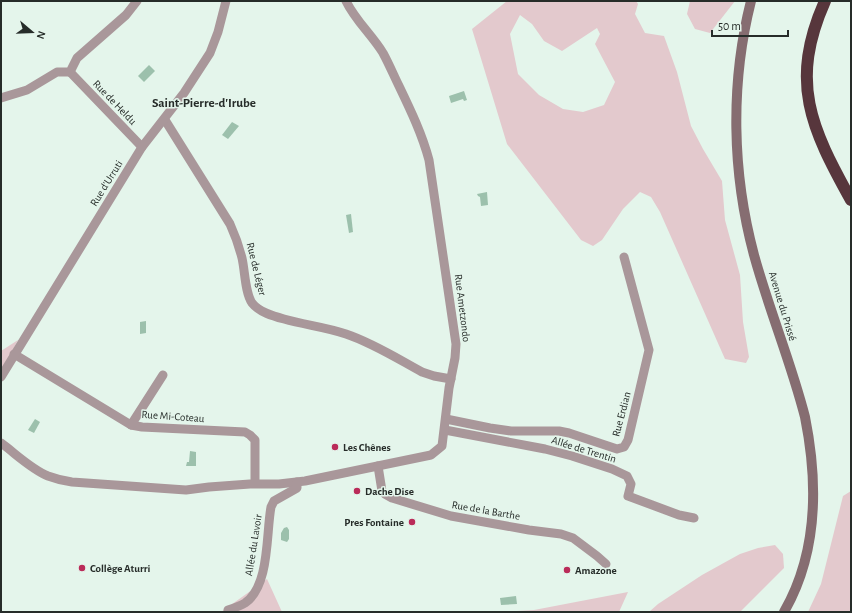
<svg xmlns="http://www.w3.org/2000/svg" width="852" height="613" viewBox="0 0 852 613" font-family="'Alegreya Sans',sans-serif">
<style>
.green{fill:#e3c9cd;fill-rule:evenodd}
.water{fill:#9cc0ac}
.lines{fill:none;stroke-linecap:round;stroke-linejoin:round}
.minor{stroke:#a9979a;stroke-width:9}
.secondary{stroke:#866d71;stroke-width:10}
.motorway{stroke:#57363c;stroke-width:12}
.poi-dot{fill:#ba2b59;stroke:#e4f5eb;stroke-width:1.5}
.labels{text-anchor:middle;stroke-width:3;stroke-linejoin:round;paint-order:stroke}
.street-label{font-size:11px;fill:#262c29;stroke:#e4f5eb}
.poi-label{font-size:11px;font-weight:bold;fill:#262c29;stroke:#e4f5eb;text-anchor:start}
.quarter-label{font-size:13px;font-weight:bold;fill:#262c29;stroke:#e4f5eb}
</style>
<rect width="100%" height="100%" fill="#e4f5eb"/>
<g class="green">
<path d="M 507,1 L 636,1 L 638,4 L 635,14 L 645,33 L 664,36 L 677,72 L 691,126 L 703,149 L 722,181 L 725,220 L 740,275 L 743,322 L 749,357 L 746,363 L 725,359 L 660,212 L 651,197 L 640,192 L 623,209 L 602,240 L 593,246 L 581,240 L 507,144 L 472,29 ZM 520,15 L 532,24 L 544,41 L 562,51 L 597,28 L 600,34 L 595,44 L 615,82 L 604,105 L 583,112 L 563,109 L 539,95 L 518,74 L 510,34 Z"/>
<path d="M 690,1 L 735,1 L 710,33 L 695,29 L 687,14 Z"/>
<path d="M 18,340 L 1,373 L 1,351 Z"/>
<path d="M 851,491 L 851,612 L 808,612 L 821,584 L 843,496 Z"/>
<path d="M 775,545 L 783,554 L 784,568 L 740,612 L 649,612 L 658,604 L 702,575 L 740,554 L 758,548 Z"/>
<path d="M 267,579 L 282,612 L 221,612 Z"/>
<path d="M 628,592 L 619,612 L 499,612 L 534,610 Z"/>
</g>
<g class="water">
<path d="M 149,65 L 155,71 L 144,82 L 138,76 Z"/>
<path d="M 464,91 L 467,100 L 464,101 L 463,99 L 451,103 L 449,96 Z"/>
<path d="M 232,122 L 239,126 L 228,139 L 222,135 Z"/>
<path d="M 487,192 L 488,205 L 481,206 L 480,197 L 478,196 L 477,194 Z"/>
<path d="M 351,214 L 353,232 L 349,233 L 346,215 Z"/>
<path d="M 146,321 L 146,333 L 140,334 L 140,322 Z"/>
<path d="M 35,419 L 40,422 L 34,433 L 28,430 Z"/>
<path d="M 190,451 L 196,452 L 196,466 L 186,466 L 187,462 L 189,462 Z"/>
<path d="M 287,527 L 289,530 L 289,539 L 287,542 L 281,540 L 281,533 L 284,528 Z"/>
<path d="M 516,596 L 517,604 L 501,605 L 500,598 Z"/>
</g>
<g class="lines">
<g class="minor">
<path d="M 70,72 L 142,147"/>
<path d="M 1,98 L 27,90 L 57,72 L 70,72 L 77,58 L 126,15 L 137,1"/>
<path d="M 165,120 L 230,224 C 235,235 239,246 242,258 C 245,271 245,293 252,303 C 259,312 273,316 284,319 C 305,325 326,327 346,334 C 373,343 398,359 422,372 L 434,376 L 451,379"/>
<path d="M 14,354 L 131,425 L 142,427 L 245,432 L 250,435 L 255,440 L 255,483"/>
<path d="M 1,377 L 142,147 L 184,93 L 210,53 L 218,32 L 226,1"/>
<path d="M 446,419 L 490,428 L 511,431 L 559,431 L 569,433 L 617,449 L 624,447 L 628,440 L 649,350 L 624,257"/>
<path d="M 131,425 L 163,375"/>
<path d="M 445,430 L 545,449 L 572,456 L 612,469 L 627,476 L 631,484 L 628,496 L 679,515 L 694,518"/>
<path d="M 1,443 C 16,454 31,469 48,476 C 56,479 64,481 72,482 L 186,490 L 209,487 L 250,484 L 279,484 L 305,481 L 431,455 L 442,446 L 449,388 L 455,358 L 456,344 L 429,160 C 422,134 411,111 399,86 C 394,76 389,64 383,53 C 372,35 355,20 346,1"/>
<path d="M 378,466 L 382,491 L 385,494 L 392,498 L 451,516 L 529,530 L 561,534 L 573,538 L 597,556 L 606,564"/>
<path d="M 228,610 C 234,608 240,606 245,603 C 270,586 266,533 271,507 L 274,501 L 297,488 L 297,482"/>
</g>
<path class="secondary" d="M 751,1 C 730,84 732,173 754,255 C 769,310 791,362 805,417 C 818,482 818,553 784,612"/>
<path class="motorway" d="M 825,1 C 789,82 811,128 851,200"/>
</g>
<g class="poi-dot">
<circle cx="335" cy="447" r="4"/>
<circle cx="357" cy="491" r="4"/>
<circle cx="412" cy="522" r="4"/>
<circle cx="82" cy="568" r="4"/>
<circle cx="567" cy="570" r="4"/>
</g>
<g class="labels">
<g class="street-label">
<text transform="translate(115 102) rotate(46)" y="4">Rue de Heldu</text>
<text transform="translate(106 183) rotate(-58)" y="4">Rue d'Urruti</text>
<text transform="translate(257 269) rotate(76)" y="4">Rue de Léger</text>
<text transform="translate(783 306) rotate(73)" y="4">Avenue du Prissé</text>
<text transform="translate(463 308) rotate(83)" y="4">Rue Ametzondo</text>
<text transform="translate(621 414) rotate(-75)" y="4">Rue Erdian</text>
<text transform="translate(173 416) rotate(4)" y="4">Rue Mi-Coteau</text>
<text transform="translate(584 449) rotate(17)" y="4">Allée de Trentin</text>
<text transform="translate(486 510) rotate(10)" y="4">Rue de la Barthe</text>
<text transform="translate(253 545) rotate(-81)" y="4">Allée du Lavoir</text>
</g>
<g class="poi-label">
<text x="343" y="451">Les Chênes</text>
<text x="365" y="495">Dache Dise</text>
<text x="404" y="526" text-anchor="end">Pres Fontaine</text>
<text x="90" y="572">Collège Aturri</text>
<text x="575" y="574">Amazone</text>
</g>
<g class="quarter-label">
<text x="204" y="107">Saint-Pierre-d'Irube</text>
</g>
</g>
<rect width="852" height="613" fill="none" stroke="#262c29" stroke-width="4"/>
<g transform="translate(32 32) rotate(109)" stroke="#e4f5eb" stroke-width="3" paint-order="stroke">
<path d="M0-3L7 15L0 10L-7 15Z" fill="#262c29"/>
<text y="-6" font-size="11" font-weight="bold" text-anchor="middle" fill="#262c29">N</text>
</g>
<path d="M712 30v6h76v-6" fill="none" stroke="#262c29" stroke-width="2"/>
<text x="718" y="30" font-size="12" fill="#262c29" stroke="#e4f5eb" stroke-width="3" paint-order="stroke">50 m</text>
</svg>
